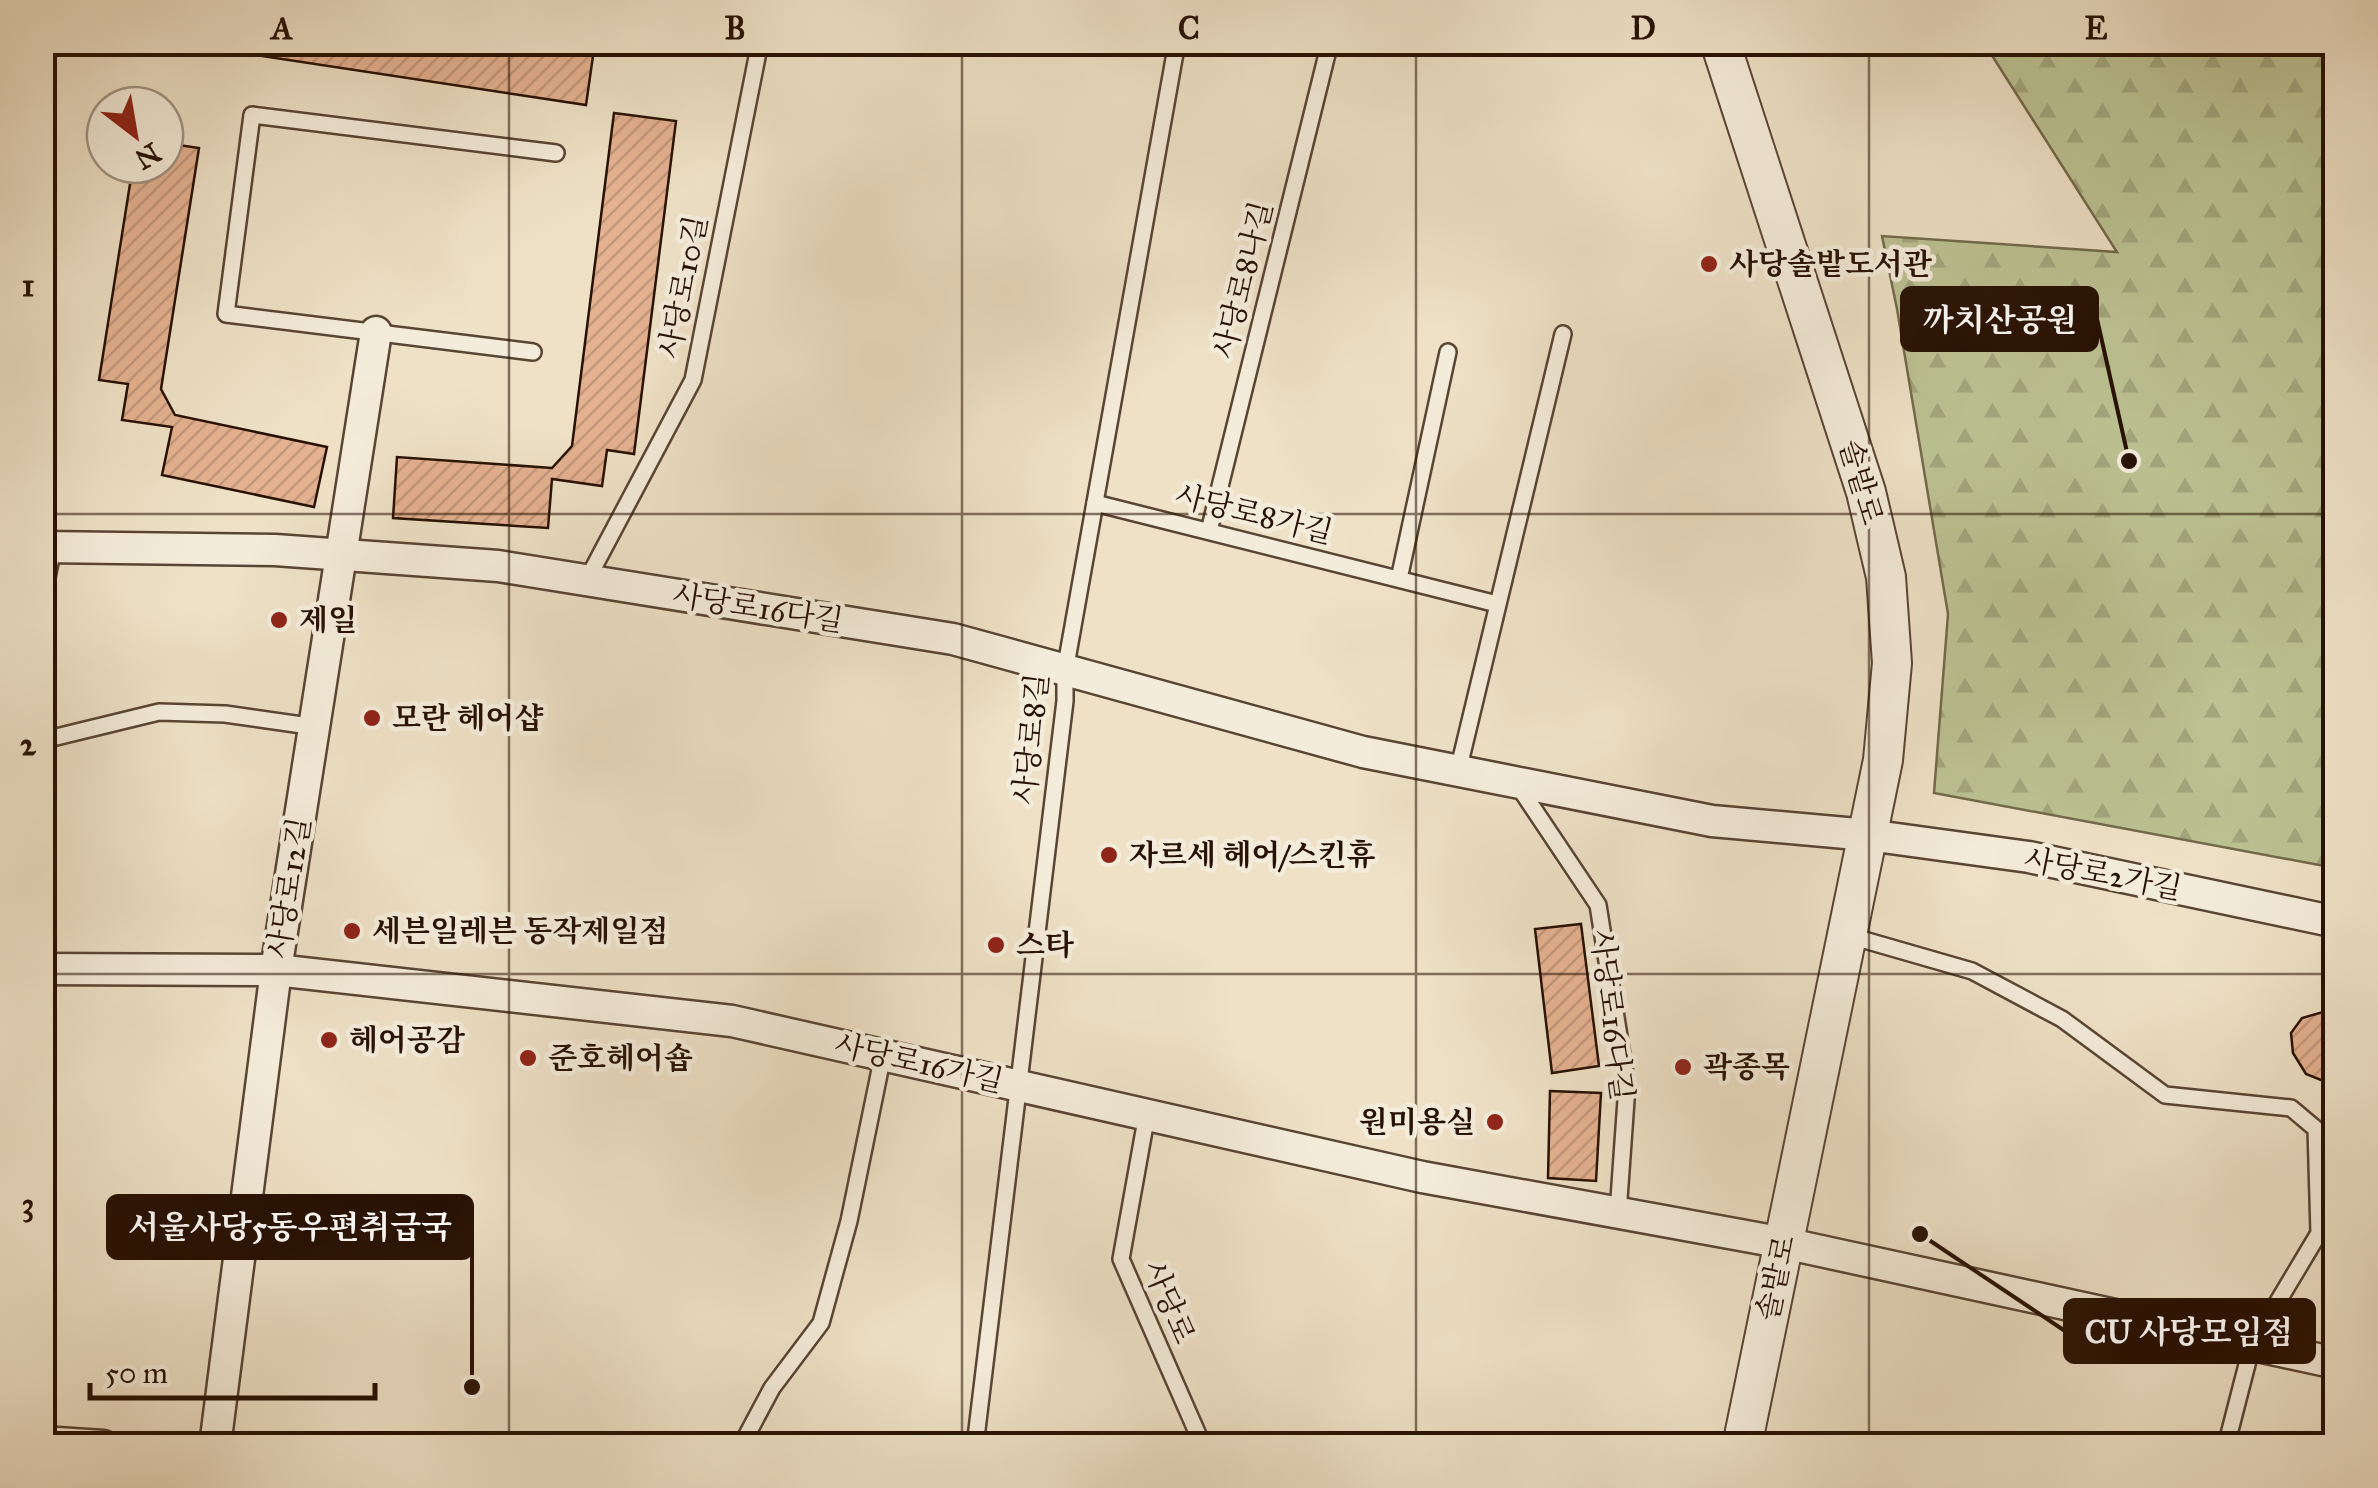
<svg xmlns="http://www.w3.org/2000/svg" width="2378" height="1488" viewBox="0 0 2378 1488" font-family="'IM FELL Great Primer','Noto Serif KR',serif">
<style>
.forest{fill:url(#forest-firs);stroke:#726a4b;stroke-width:2.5}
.building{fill:url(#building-hatch);stroke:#271103;stroke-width:2.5}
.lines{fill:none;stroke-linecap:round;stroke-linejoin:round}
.service-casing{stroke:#594534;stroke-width:20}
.minor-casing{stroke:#594534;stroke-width:35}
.tertiary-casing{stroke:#594534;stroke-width:42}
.service{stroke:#f4ecda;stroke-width:15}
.minor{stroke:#f4ecda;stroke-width:30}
.tertiary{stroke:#f4ecda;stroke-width:38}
.grid{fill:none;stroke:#271103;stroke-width:2.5;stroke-opacity:0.55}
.poi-dot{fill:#8f2418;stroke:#f4ecda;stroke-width:4}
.labels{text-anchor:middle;stroke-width:9;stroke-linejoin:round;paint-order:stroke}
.poi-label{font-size:30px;font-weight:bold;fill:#271103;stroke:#f4ecda;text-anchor:start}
.street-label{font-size:30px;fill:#271103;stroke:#f4ecda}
.leader{fill:none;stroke:#271103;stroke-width:4}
.callout-dot{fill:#271103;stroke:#f4ecda;stroke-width:4}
.callout{fill:#271103;stroke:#271103;stroke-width:4}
.callout-label{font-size:32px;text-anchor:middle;font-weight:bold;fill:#fff}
.neatline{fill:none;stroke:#271103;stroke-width:4}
.grid-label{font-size:32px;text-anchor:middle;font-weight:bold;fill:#271103}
</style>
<defs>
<pattern id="forest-firs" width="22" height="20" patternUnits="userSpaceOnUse" patternTransform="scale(2.5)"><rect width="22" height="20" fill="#bcc293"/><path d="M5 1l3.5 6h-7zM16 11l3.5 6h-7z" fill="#a2a67d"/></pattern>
<pattern id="building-hatch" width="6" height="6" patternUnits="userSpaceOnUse" patternTransform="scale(2.5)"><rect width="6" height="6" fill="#e5b291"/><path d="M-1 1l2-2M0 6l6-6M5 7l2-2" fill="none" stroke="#c4987b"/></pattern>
</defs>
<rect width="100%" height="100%" fill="#eee1c6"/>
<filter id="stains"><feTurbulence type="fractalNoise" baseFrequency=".002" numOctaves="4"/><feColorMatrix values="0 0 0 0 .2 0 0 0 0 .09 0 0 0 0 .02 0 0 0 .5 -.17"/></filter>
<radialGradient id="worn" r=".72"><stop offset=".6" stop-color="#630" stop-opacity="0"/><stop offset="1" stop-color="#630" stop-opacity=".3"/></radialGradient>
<path class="forest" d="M 1984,43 L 2335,43 L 2335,868 L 1934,793 L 1948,614 L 1897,309 L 1882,236 L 2117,252 Z"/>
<g class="building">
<path d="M 264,42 L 595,42 L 586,105 L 262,56 Z"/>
<path d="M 614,113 L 676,121 L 634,454 L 607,450 L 602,486 L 552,479 L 548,528 L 393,518 L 397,457 L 552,468 L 572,446 Z"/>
<path d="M 165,143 L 199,148 L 161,389 L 175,415 L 327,447 L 314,507 L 162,475 L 172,427 L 122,420 L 128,384 L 99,380 L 133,165 L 165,165 Z"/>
<path d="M 1581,924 L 1599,1066 L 1552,1073 L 1535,929 Z"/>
<path d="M 2330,1010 L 2336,1010 L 2336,1080 L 2321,1080 L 2306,1074 L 2293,1053 L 2291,1033 L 2302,1018 Z"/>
<path d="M 1550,1091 L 1601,1093 L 1596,1181 L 1548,1178 Z"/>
</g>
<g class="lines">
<defs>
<g id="service">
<path d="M 533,352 L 226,314 L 252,115 L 556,153"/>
<path d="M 1095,503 L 1497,604"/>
<path d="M 1209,531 L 1330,42"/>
<path d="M 1399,579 L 1448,352"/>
<path d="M 587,580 L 693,380 L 760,42"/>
<path d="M 42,602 L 53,548"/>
<path d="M 42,689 L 48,739 L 43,739"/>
<path d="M 48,739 L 159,712 L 225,714 L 316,727"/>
<path d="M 1458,771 L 1563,334"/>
<path d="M 1517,784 L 1598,905 L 1627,1086 L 1618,1213"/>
<path d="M 1847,935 L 1972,971 L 2062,1019 L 2165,1095 L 2291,1108 L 2316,1129 L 2319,1233 L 2252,1345 L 2226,1446"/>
<path d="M 1147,1114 L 1121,1259 L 1203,1446"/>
<path d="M 741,1446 L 772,1388 L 821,1323 L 849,1221 L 883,1055"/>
<path d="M 975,1446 L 1065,701 L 1065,671 L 1177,42"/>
</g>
<g id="minor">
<path d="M 42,547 L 275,550 L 498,566 L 953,639 L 1363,752 L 1712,821 L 1868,835 L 2029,857 L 2336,922"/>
<path d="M 42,969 L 276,970 L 732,1021 L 1422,1177 L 1784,1243 L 2336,1363"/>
<path d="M 42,1442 L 103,1446"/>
<path d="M 215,1446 L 276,970 L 376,332"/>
</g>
<path id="tertiary" d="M 1720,42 L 1866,492 L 1886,577 L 1892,663 L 1883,760 L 1742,1446"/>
</defs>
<use href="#service" class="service-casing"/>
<use href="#minor" class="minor-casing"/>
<use href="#tertiary" class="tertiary-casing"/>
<use href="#service" class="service"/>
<use href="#minor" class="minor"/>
<use href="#tertiary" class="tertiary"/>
</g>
<path class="grid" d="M 509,42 L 509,1446M 962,42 L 962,1446M 1416,42 L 1416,1446M 1869,42 L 1869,1446M 42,514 L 2336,514M 42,974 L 2336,974"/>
<g class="poi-dot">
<circle cx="1709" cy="264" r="10"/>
<circle cx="279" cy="620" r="10"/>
<circle cx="372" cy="718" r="10"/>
<circle cx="1109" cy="855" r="10"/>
<circle cx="352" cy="931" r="10"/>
<circle cx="996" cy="945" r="10"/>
<circle cx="329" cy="1040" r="10"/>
<circle cx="528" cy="1058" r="10"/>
<circle cx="1683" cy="1067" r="10"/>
<circle cx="1495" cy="1122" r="10"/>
</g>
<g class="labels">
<g class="poi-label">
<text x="1729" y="274">사당솔밭도서관</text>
<text x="299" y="630">제일</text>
<text x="392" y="728">모란 헤어샵</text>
<text x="1129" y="865">자르세 헤어/스킨휴</text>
<text x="372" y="941">세븐일레븐 동작제일점</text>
<text x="1016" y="955">스타</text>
<text x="349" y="1050">헤어공감</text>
<text x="548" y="1068">준호헤어숍</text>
<text x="1703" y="1077">곽종목</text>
<text x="1475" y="1132" text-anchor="end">원미용실</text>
</g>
<g class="street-label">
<text transform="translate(1243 280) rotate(-76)" y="10">사당로8나길</text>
<text transform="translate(683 287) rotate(-79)" y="10">사당로10길</text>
<text transform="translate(1861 482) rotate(74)" y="10">솔밭로</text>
<text transform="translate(1254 514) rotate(14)" y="10">사당로8가길</text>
<text transform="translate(758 608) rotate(9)" y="10">사당로16다길</text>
<text transform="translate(1031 739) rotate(-84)" y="10">사당로8길</text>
<text transform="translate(2103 874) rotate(11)" y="10">사당로2가길</text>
<text transform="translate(289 888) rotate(-81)" y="10">사당로12길</text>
<text transform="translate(1612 1015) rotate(83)" y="10">사당로16다길</text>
<text transform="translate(919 1063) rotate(13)" y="10">사당로16가길</text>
<text transform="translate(1776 1278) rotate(-78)" y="10">솔밭로</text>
<text transform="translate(1169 1302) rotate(67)" y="10">사당로</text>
</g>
</g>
<path class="leader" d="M2129 461L2097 319M472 1387L472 1227M1920 1234L2065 1331"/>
<g class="callout-dot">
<circle cx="2129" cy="461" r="10"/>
<circle cx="472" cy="1387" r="10"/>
<circle cx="1920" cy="1234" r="10"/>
</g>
<g class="callout">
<rect x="1902" y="288" width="195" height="62" rx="10"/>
<rect x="108" y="1196" width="364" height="62" rx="10"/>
<rect x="2065" y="1300" width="249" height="62" rx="10"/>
</g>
<g class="callout-label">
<text x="2000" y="331">까치산공원</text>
<text x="290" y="1238">서울사당5동우편취급국</text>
<text x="2189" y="1343">CU 사당모임점</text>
</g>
<rect width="2378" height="1488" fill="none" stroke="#eee1c6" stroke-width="110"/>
<g transform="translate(135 135) rotate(149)"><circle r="48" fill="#f4ecda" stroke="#a29484" stroke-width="2.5"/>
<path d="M0-8L18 38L0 25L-18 38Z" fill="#8f2418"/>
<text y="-15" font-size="28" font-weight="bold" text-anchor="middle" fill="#271103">N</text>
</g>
<path d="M90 1383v15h285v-15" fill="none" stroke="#271103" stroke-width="5"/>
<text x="105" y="1383" font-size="30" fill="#271103" stroke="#f4ecda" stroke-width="8" paint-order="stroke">50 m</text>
<rect x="55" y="55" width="2268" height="1378" class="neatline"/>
<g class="grid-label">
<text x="282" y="39">A</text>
<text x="735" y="39">B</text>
<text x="1189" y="39">C</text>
<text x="1643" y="39">D</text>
<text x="2096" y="39">E</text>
<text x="28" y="296">1</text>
<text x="28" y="755">2</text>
<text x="28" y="1215">3</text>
</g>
<rect width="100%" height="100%" filter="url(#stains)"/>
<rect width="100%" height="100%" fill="url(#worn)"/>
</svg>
